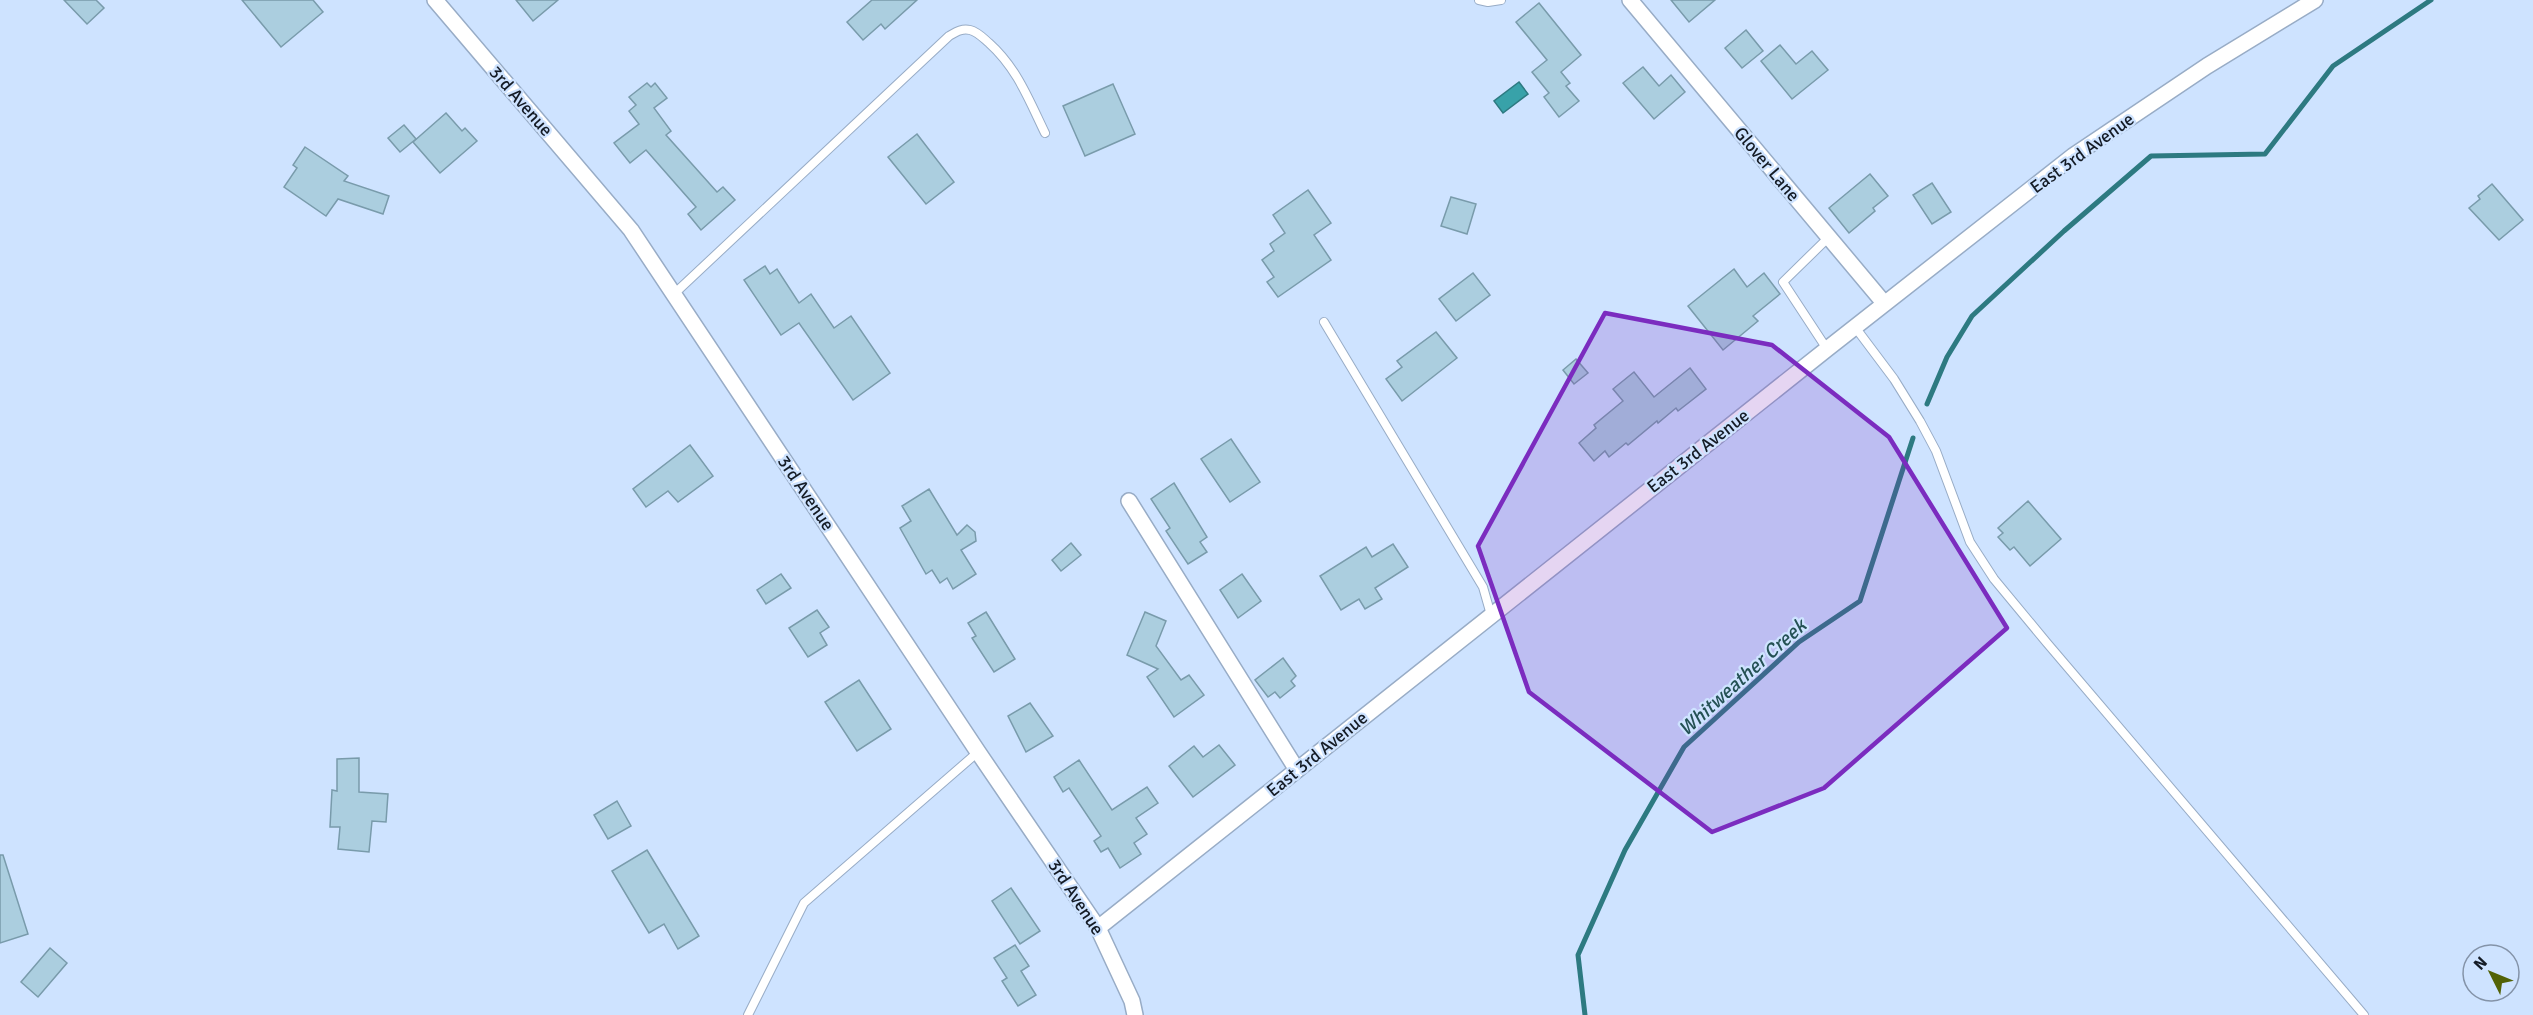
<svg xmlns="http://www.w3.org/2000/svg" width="2533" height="1015" viewBox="0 0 2533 1015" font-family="Signika,sans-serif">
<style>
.water{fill:#38a2a9;stroke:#2d7a81;stroke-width:1.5}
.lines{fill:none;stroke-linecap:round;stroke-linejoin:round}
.stream{stroke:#2d7a81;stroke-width:5}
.building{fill:#abcedf;stroke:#799bab;stroke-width:1.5}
.lane-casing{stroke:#98acc6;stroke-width:10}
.street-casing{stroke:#98acc6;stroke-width:18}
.lane{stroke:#fff;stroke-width:8}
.street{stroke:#fff;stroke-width:15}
.marked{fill:#7b2cbf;fill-opacity:0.2;stroke:#7b2cbf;stroke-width:4.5;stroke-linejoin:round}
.labels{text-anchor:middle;stroke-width:4.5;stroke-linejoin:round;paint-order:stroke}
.street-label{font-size:18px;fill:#141b25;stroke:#cee3ff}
.water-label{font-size:20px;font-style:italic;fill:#245154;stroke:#cee3ff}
</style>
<rect width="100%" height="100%" fill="#cee3ff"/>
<path class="water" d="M 1519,82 L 1528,94 L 1503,113 L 1494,101 Z"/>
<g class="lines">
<g class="stream">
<path d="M 1927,404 L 1947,357 L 1972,316 L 2064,231 L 2151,156 L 2265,154 L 2333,66 L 2431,0"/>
<path d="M 1585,1015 L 1578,955 L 1625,850 L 1684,747 L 1799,642 L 1860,601 L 1913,438"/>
</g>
</g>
<g class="building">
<path d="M 64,0 L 96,0 L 104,8 L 87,24 Z"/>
<path d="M 242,0 L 313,0 L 323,12 L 281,47 Z"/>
<path d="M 516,0 L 558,0 L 533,21 Z"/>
<path d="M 872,0 L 917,0 L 885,29 L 881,24 L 863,40 L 847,22 Z"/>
<path d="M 1671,0 L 1715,0 L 1689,22 Z"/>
<path d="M 1539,3 L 1581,55 L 1561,72 L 1570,83 L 1566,86 L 1579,101 L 1559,117 L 1544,97 L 1549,93 L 1532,72 L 1547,60 L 1516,22 Z"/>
<path d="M 1746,30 L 1763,51 L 1742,68 L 1725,48 Z"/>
<path d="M 1780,45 L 1796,64 L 1812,51 L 1828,70 L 1792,99 L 1761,61 Z"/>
<path d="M 1643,67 L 1659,86 L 1671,75 L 1685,92 L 1654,119 L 1623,83 Z"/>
<path d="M 647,83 L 651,87 L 655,83 L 667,98 L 654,108 L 671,131 L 666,135 L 717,192 L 723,187 L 735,200 L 701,230 L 688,214 L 696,207 L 646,150 L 630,163 L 614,143 L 639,124 L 629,111 L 636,105 L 629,97 Z"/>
<path d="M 1113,84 L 1135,134 L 1085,156 L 1063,106 Z"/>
<path d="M 446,113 L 462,131 L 465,128 L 477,141 L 440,173 L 413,142 Z"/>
<path d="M 404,125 L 416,139 L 400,152 L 388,138 Z"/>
<path d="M 917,134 L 954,182 L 926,204 L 888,157 Z"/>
<path d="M 305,147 L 348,176 L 344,181 L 389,196 L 383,214 L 338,199 L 326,216 L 284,187 L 297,168 L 293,165 Z"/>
<path d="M 1870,174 L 1888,196 L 1873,208 L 1875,211 L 1849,233 L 1829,208 Z"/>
<path d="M 1932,183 L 1951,212 L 1932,224 L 1913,195 Z"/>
<path d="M 2492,184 L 2523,220 L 2499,240 L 2469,208 L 2480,199 L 2478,196 Z"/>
<path d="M 1308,190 L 1331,223 L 1314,235 L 1331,260 L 1278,297 L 1267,282 L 1274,277 L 1262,260 L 1274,251 L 1270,244 L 1285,233 L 1273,215 Z"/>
<path d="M 1451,197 L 1476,204 L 1467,234 L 1441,226 Z"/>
<path d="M 765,266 L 770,274 L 777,269 L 799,303 L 811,294 L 834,328 L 851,316 L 890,373 L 853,400 L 799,323 L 781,335 L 744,280 Z"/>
<path d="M 1734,269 L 1747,287 L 1764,273 L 1780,294 L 1753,316 L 1758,321 L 1723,350 L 1688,306 Z"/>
<path d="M 1473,273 L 1490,295 L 1456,321 L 1439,299 Z"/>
<path d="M 1436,332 L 1457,358 L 1402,401 L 1386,379 L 1402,367 L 1397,361 Z"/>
<path d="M 1576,359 L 1588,373 L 1574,384 L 1563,370 Z"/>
<path d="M 1690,368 L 1706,389 L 1678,411 L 1676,408 L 1658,423 L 1657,421 L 1628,445 L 1626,443 L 1609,457 L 1605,451 L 1594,461 L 1579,443 L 1596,428 L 1594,425 L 1623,401 L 1613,389 L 1634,372 L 1654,397 Z"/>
<path d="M 1231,439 L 1260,482 L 1230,502 L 1201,459 Z"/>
<path d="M 690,445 L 713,476 L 678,502 L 668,491 L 646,507 L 633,489 Z"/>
<path d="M 1174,483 L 1207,537 L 1200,542 L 1207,552 L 1188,564 L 1166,531 L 1170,528 L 1151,499 Z"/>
<path d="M 929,489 L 957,535 L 967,525 L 975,532 L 976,541 L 961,550 L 976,574 L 953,589 L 947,578 L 940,583 L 932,570 L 926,574 L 900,528 L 911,521 L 902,506 Z"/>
<path d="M 2028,501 L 2061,539 L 2030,566 L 2014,547 L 2010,550 L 1998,537 L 2003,533 L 1998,528 Z"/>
<path d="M 1071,543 L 1081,555 L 1061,571 L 1052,560 Z"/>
<path d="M 1393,544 L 1408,567 L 1375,588 L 1382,599 L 1365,609 L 1359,599 L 1341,610 L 1320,576 L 1366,547 L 1372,557 Z"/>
<path d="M 781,574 L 791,588 L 766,604 L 757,590 Z"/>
<path d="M 1242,574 L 1261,601 L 1238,618 L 1220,590 Z"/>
<path d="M 817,610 L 829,627 L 820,633 L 827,645 L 808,657 L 789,628 Z"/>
<path d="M 986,612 L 1015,659 L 994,672 L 972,638 L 976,636 L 968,623 Z"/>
<path d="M 1145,612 L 1166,621 L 1156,646 L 1181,680 L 1189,675 L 1204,695 L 1174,717 L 1147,677 L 1158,669 L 1127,655 Z"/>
<path d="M 1283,658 L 1296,676 L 1291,681 L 1295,686 L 1280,698 L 1275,692 L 1268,697 L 1255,680 Z"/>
<path d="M 859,680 L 891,729 L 857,751 L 825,702 Z"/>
<path d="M 1030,703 L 1053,736 L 1026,752 L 1008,716 Z"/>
<path d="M 1219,745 L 1235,765 L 1193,797 L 1169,766 L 1194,746 L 1203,757 Z"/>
<path d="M 359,758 L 359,792 L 388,794 L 386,822 L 372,821 L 369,852 L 338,849 L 340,827 L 330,827 L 332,790 L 337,791 L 337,759 Z"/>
<path d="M 1079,760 L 1112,810 L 1147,787 L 1158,803 L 1136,818 L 1147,834 L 1134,843 L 1141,854 L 1120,868 L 1108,848 L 1101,852 L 1094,841 L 1101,836 L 1069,788 L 1063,792 L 1054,777 Z"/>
<path d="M 617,801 L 631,826 L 608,839 L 594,815 Z"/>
<path d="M 647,850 L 699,936 L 678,949 L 664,924 L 649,933 L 612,871 Z"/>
<path d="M 0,855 L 3,855 L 28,934 L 0,943 Z"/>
<path d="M 1011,888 L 1040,931 L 1020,944 L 992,901 Z"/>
<path d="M 1015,945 L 1029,966 L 1021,971 L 1036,995 L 1018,1006 L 1002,981 L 1007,978 L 994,958 Z"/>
<path d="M 50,948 L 67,963 L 38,997 L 21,982 Z"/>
</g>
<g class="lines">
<defs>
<g id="lane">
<path d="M 1479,0 L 1488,2 L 1501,0"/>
<path d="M 674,294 L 949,36 C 956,32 962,28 970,30 C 978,32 983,38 989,43 C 1017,68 1029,100 1045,133"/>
<path d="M 1324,322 L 1483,587 L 1491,615"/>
<path d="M 1855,327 L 1894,379 L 1920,421 L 1936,451 L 1970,542 L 1994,579 L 2047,643 L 2364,1015"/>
<path d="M 1827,349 L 1783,282 L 1829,237"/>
<path d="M 748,1015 L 804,903 L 978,752"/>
</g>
<g id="street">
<path d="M 435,0 L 631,230 L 978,752 L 1098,928 L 1132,1001 L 1135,1015"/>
<path d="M 1630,0 L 1884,303"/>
<path d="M 1129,501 L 1297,770"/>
<path d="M 1098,928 L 1827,349 L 2073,156 L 2207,66 L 2315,0"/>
</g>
</defs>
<use href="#lane" class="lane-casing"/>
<use href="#street" class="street-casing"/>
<use href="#lane" class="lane"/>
<use href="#street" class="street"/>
</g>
<path class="marked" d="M 1605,313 L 1772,345 L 1889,437 L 2007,628 L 1824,788 L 1712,832 L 1529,692 L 1478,546 Z"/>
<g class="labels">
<g class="street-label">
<text transform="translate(521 101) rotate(49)" y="6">3rd Avenue</text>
<text transform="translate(2082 153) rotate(-36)" y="6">East 3rd Avenue</text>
<text transform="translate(1767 164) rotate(50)" y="6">Glover Lane</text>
<text transform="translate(1698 451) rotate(-38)" y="6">East 3rd Avenue</text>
<text transform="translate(806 493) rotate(56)" y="6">3rd Avenue</text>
<text transform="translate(1317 754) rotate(-39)" y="6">East 3rd Avenue</text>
<text transform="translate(1076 897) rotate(57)" y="6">3rd Avenue</text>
</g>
<g class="water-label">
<text transform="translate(1742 677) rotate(-42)" y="7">Whitweather Creek</text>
</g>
</g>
<g transform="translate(2491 973) rotate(313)"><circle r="28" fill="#cee3ff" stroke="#8493a8" stroke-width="1.5"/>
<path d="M0-4.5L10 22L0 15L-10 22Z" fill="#526206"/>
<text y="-9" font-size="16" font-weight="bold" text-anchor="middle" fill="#141b25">N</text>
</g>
</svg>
